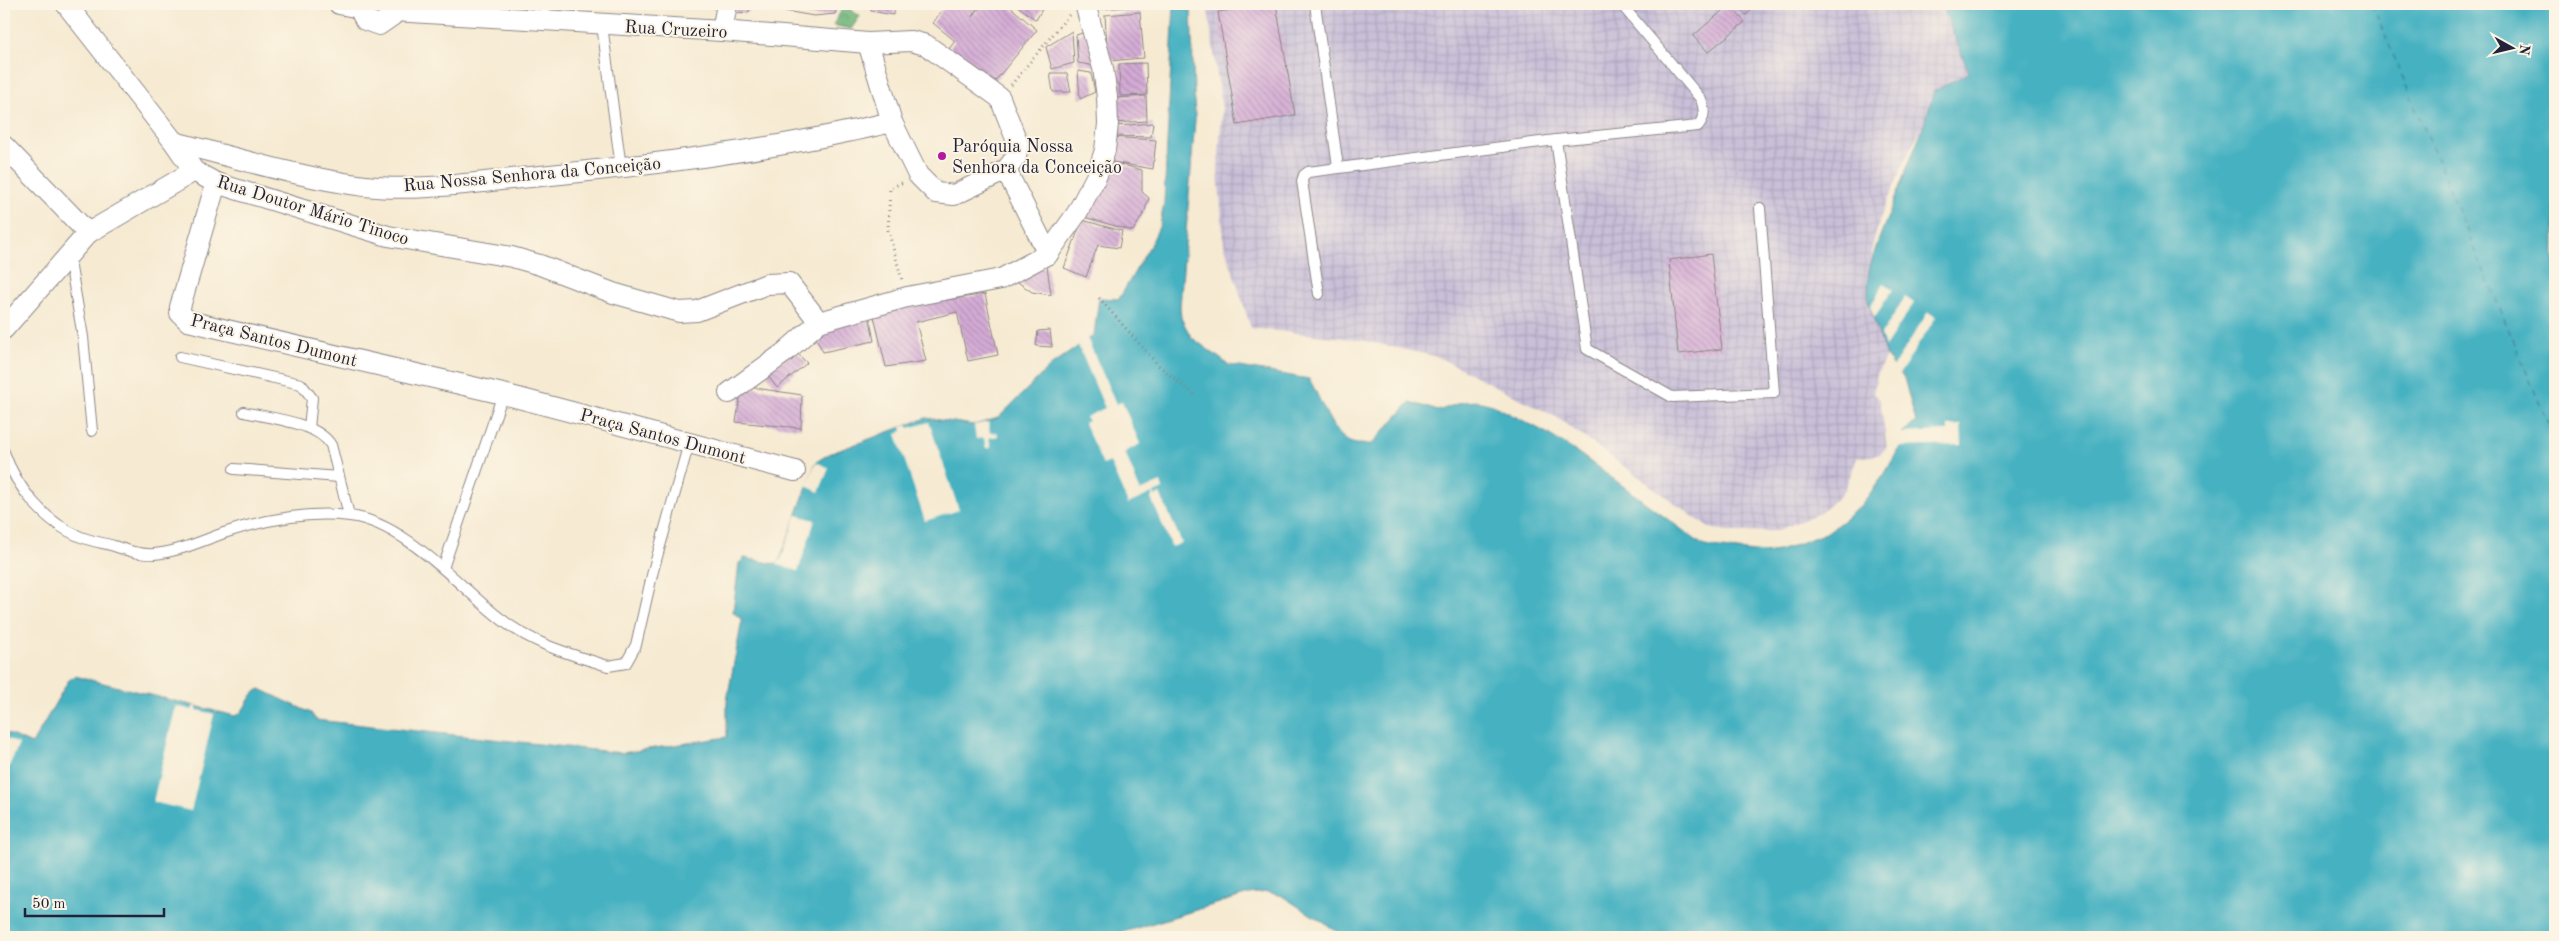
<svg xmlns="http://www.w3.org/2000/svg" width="2559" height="941" viewBox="0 0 2559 941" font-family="'Old Standard TT',serif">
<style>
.industrial{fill:url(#industrial-grid)}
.forest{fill:url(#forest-crowns);stroke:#4a6d5c}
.water{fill:#44b1c1;stroke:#336a7e}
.pier{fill:#f6ead2}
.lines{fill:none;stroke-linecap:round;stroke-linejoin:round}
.ferry{stroke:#305b71;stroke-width:1;stroke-dasharray:6 5;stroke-linecap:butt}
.building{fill:url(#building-back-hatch)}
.lane-casing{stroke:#8c8686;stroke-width:12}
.street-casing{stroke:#8c8686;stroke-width:22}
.path{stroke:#8c8686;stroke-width:3;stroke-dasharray:1 4;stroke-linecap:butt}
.lane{stroke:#fff;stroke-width:10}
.street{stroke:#fff;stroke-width:20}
.poi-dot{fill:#b5179e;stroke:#fcf5e5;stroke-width:2}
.labels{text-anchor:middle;stroke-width:4;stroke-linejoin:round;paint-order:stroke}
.street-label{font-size:18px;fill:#22223b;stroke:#fcf5e5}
.poi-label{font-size:18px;fill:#22223b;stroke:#fcf5e5;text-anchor:start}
</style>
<defs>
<pattern id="industrial-grid" width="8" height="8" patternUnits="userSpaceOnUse" patternTransform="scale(1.25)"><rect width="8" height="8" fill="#c8bfd8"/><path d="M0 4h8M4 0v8" fill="none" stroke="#aca4ba"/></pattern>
<pattern id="forest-crowns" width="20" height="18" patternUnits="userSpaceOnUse" patternTransform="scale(1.25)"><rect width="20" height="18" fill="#73b87d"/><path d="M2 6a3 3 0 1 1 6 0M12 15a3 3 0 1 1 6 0" fill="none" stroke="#5e9568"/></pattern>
<pattern id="building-back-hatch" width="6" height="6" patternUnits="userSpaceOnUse" patternTransform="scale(1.25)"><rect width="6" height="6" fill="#d4abd6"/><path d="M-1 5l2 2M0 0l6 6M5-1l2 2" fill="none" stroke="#ac8baf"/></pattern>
</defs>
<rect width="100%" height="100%" fill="#fcf5e5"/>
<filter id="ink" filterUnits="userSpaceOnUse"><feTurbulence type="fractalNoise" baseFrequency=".02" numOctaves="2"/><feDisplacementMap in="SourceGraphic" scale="10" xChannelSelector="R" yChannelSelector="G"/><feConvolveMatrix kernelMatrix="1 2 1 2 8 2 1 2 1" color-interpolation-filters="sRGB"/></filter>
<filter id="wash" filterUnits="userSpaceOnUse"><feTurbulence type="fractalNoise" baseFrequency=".0096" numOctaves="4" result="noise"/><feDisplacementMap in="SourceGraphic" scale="20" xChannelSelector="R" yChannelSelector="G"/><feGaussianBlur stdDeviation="1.12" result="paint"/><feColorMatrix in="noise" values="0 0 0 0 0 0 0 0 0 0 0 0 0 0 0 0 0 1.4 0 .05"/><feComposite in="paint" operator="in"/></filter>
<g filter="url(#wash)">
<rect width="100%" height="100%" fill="#f6ead2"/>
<path class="industrial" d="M 1207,4 L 1942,4 L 1969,73 L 1934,91 L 1925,122 L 1911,147 L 1881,216 L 1872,246 L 1870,307 L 1886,356 L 1878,372 L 1873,393 L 1880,400 L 1887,447 L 1880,454 L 1857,458 L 1846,487 L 1840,496 L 1819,513 L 1776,531 L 1735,532 L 1709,528 L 1556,417 L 1438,357 L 1362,340 L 1251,328 L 1224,244 L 1218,171 L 1222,109 Z"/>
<path class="forest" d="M 844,6 L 860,16 L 851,29 L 833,25 Z"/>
<path class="water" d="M 1174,4 L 1190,4 L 1191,9 L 1195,120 L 1180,307 L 1181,318 L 1191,337 L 1229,365 L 1309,379 C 1320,396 1332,437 1352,443 C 1358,445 1366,444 1372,444 L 1410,402 L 1438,411 L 1462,402 L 1477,401 L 1493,405 L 1545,432 L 1581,455 L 1704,546 L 1763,553 L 1779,551 L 1826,533 L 1844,520 L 1861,505 L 1884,475 L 1900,447 L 1902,433 L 1916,422 L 1904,378 L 1886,356 L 1868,301 L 1868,288 L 1869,270 L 1877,244 L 1925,122 L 1934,91 L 1969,73 L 1942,4 L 2555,4 L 2555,937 L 1346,937 L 1282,896 L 1267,892 L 1249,894 L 1107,937 L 4,937 L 4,732 L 32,744 L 68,681 L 75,676 L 235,716 C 246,713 248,693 260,689 L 311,713 L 316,720 L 622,753 L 727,737 L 727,700 L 742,620 L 733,612 L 739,563 L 744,558 L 776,564 L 779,562 L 816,462 L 829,454 L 926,418 L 974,425 L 998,418 L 1049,367 L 1094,335 L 1099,298 L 1119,299 L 1151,244 L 1160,225 L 1164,203 Z"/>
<g class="pier">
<path d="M 1884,283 L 1893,289 L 1874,318 L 1870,307 Z"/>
<path d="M 1905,297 L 1914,303 L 1885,347 L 1881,335 Z"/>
<path d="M 1928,312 L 1936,317 L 1898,376 L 1893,367 Z"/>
<path d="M 1087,338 L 1116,404 L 1122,402 L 1140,444 L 1125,452 L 1140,491 L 1161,482 L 1163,489 L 1154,493 L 1156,496 L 1160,494 L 1182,543 L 1172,547 L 1151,498 L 1153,496 L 1152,493 L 1128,504 L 1110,462 L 1103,465 L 1084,423 L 1088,421 L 1086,417 L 1105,408 L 1078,345 Z"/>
<path d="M 929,422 L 959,510 L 925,521 L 896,434 L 902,431 L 901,427 L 907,425 L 909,428 Z"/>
<path d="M 988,422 L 990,433 L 997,432 L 998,436 L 989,438 L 991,448 L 986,448 L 984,438 L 976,439 L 974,425 Z"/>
<path d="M 1961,425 L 1962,445 L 1897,447 L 1900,433 L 1948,431 L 1948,426 Z"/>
<path d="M 816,462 L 829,468 L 819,492 L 806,486 Z"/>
<path d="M 796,515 L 815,520 L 798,571 L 776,564 L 781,559 Z"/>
<path d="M 176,706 L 192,710 L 194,706 L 197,706 L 197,710 L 214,714 L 191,811 L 153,802 Z"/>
<path d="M 4,737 L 19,744 L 4,777 Z"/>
</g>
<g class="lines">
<path class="ferry" d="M 2372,4 L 2555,440"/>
</g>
<g id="blocks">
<g class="building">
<path d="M 692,4 L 720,4 L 719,8 L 691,6 Z"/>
<path d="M 734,4 L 750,4 L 749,12 L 735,13 Z"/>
<path d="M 786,4 L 838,4 L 835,14 L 814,16 L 785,11 Z"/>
<path d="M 872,4 L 898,4 L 893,15 L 871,11 Z"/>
<path d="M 946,4 L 980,4 L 972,17 L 984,4 L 1007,4 L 1037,30 L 995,81 L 949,49 L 955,41 L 933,23 Z"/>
<path d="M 1015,4 L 1045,4 L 1036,20 Z"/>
<path d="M 1095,4 L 1131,4 L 1131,7 L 1095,9 Z"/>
<path d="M 1267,4 L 1276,4 L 1295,115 L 1237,125 L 1218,12 Z"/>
<path d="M 1736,4 L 1758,4 L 1746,15 Z"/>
<path d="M 1729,5 L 1745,22 L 1708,52 L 1693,36 Z"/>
<path d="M 1140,12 L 1144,58 L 1108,61 L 1105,15 Z"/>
<path d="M 1072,31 L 1074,63 L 1052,69 L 1046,47 Z"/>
<path d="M 1086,32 L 1096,66 L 1078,63 L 1076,35 Z"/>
<path d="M 1146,63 L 1147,95 L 1120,96 L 1119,64 Z"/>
<path d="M 1078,71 L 1091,73 L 1095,92 L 1080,99 Z"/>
<path d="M 1050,73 L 1067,73 L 1071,92 L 1053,92 Z"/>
<path d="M 1146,96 L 1147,121 L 1114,123 L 1114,98 Z"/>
<path d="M 1153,123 L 1151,137 L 1113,136 L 1116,126 Z"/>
<path d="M 1110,137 L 1156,140 L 1153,169 L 1112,162 L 1142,170 L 1142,192 L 1149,198 L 1144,213 L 1133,231 L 1084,217 Z"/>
<path d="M 1082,220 L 1122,231 L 1119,248 L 1098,245 L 1086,277 L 1064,268 Z"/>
<path d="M 1711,254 L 1722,349 L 1678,354 L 1669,260 Z"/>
<path d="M 1047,266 L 1051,295 L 1032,292 L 1012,278 Z"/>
<path d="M 985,294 L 998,355 L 968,361 L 957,312 L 916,322 L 926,361 L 886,367 L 873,312 Z"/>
<path d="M 869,314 L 874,341 L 823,352 L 813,332 Z"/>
<path d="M 1050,330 L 1052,347 L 1036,346 L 1038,331 Z"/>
<path d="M 795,351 L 807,363 L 777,388 L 766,373 Z"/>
<path d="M 742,386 L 802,395 L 801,428 L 736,422 Z"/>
</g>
</g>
</g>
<g filter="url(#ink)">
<use href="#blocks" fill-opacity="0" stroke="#8c8686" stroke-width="1"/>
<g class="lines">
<defs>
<g id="lane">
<path d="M 1315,4 L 1338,167"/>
<path d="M 602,25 L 621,168"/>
<path d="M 1556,140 L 1587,349 L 1672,397 L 1774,393 L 1760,208"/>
<path d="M 69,256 L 83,337 L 92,431"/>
<path d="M 1319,294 L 1302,181 L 1304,175 L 1308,172 L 1556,140 L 1698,126 C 1705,117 1705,110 1701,99 L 1621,4"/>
<path d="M 180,357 L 301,384 L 312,398 L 309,428"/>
<path d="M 244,412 C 269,418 317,422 331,445 L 349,515"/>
<path d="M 4,452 C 16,487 45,523 81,537 C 91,541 103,543 114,546 C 127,550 140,555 154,554 C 179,552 203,540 227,532 C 264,520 310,511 350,516 C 406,523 458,586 501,619 C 532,644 570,654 608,666 L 626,663 L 636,645 L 653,571 L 689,443"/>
<path d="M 234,469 L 339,477"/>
<path d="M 443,568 L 503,394"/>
</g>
<g id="street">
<path d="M 66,4 L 174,142 L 194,171 L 216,183 L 388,236 L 512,257 L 540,265 L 613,293 L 679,312 L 697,311 L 767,284 L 789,283 L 819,322"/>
<path d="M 339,4 L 360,8"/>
<path d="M 360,4 L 360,10 L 365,20 L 379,25 L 392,16 L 393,4"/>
<path d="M 394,11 L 722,31 L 868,43"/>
<path d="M 722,31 L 727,4"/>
<path d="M 911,41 L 926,45 L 1000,98 L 1018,144 L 1016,157 L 1006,170 L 954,195 L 936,193 L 918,175 L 892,122 L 868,43 Z"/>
<path d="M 174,142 C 237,158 301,178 365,186 C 419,192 477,182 531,177 C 651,165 774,150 892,122"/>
<path d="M 4,146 L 88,233"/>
<path d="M 1006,170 L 1048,254"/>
<path d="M 216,183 L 180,307 L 180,313 L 188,321 L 503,394 L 795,471"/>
<path d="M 4,329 L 88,233 L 194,171"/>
<path d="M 729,393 L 784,353 L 819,322 L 907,297 L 1001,279 L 1048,254 L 1077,213 L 1097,175 L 1105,150 L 1108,124 L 1107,97 L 1103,68 L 1085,4"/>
</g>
</defs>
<use href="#lane" class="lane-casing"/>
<use href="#street" class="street-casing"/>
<g class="path">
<path d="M 1011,85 L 1069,15"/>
<path d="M 902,183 L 890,188 L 888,230 L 902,280"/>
<path d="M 1099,298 L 1157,364 L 1194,395"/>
</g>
<use href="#lane" class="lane"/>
<use href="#street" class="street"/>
</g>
</g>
<circle class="poi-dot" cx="942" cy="156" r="5"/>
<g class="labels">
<g class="street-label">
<text transform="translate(676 29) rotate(3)" y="6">Rua Cruzeiro</text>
<text transform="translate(532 174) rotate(-5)" y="6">Rua Nossa Senhora da Conceição</text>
<text transform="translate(313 210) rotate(17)" y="6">Rua Doutor Mário Tinoco</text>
<text transform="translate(274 340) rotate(14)" y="6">Praça Santos Dumont</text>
<text transform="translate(663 436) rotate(15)" y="6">Praça Santos Dumont</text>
</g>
<g class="poi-label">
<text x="952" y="152">Paróquia Nossa<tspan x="952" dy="21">Senhora da Conceição</tspan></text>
</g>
</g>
<rect width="2559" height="941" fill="none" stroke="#fcf5e5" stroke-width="20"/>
<g transform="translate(2512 48) rotate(98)" stroke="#fcf5e5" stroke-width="4" paint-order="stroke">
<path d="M0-4L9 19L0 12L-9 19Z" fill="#22223b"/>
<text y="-8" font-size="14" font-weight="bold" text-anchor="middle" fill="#22223b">N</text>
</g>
<path d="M25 908v8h139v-8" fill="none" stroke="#22223b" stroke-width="2.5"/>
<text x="32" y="908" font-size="15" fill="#22223b" stroke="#fcf5e5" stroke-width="4" paint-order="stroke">50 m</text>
</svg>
